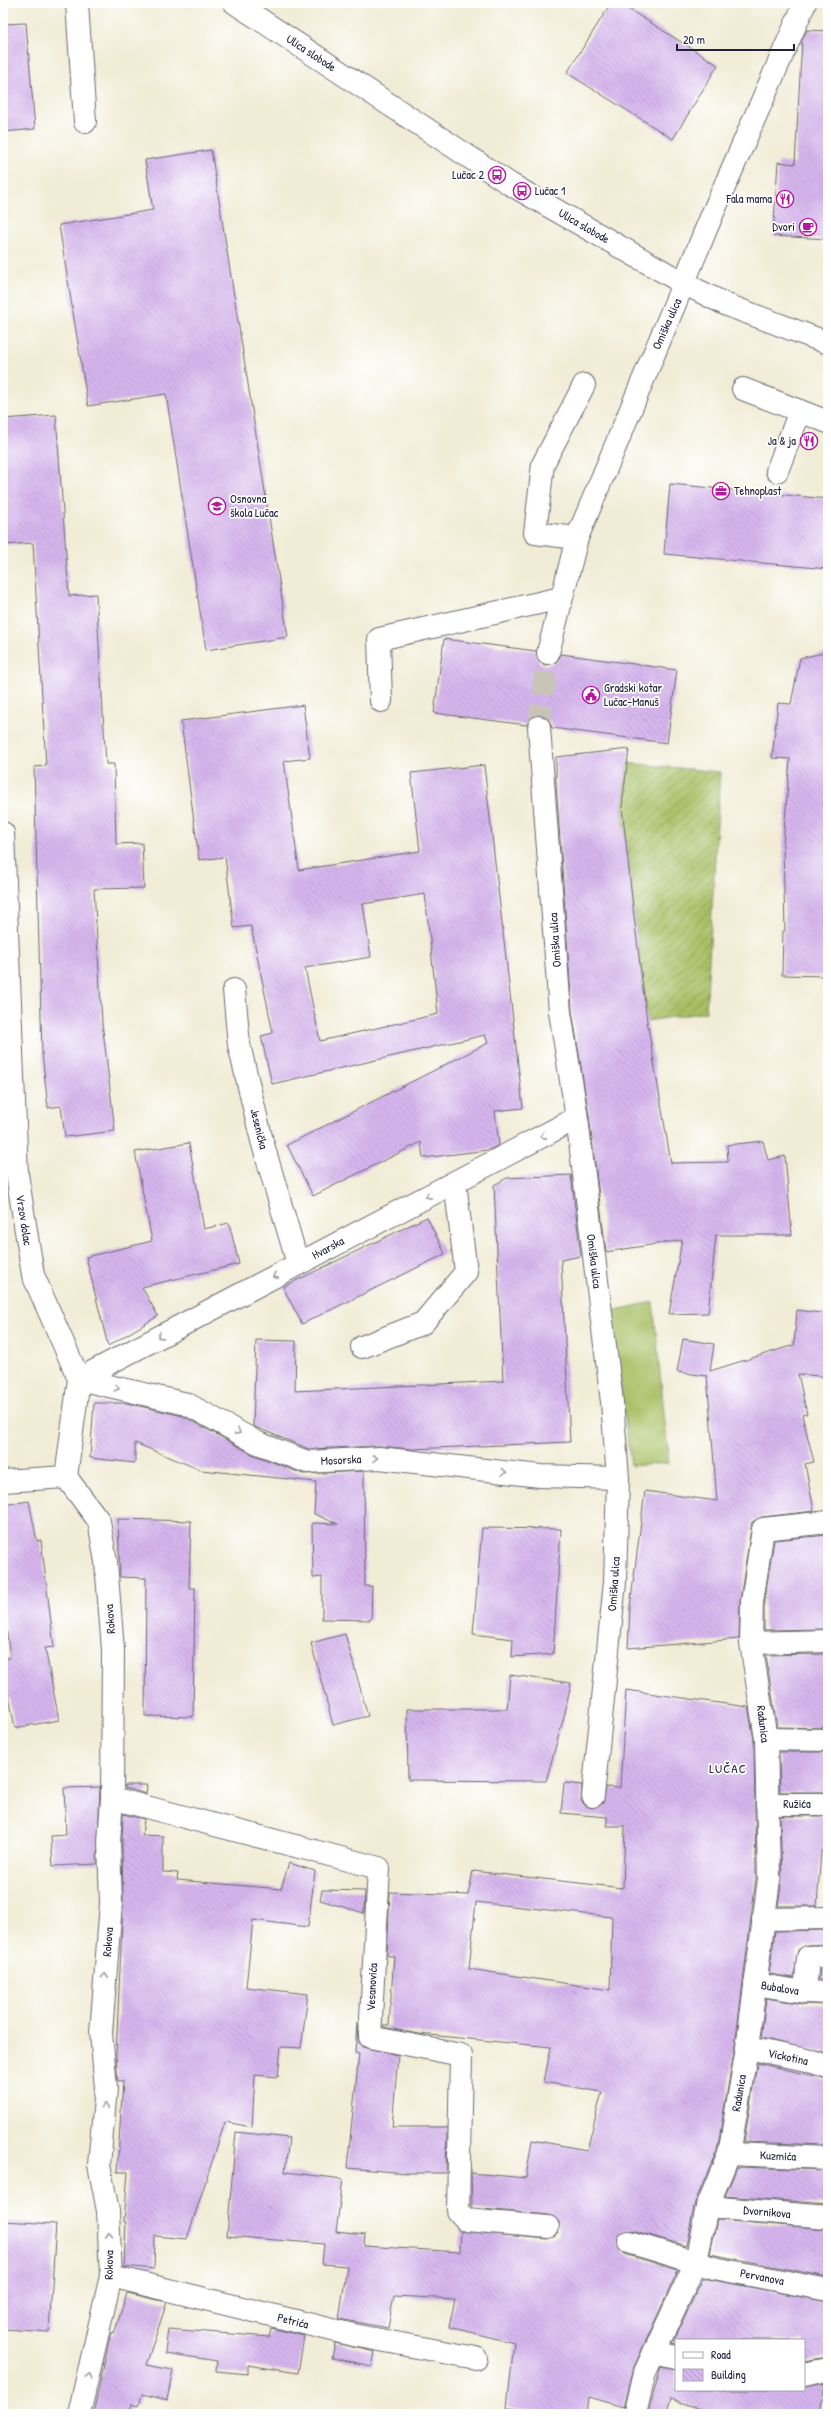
<svg xmlns="http://www.w3.org/2000/svg" width="831" height="2417" viewBox="0 0 831 2417" font-family="'Patrick Hand',sans-serif">
<style>
.grass{fill:#a7bf64;stroke:#647050}
.garden{fill:url(#garden-furrows);stroke:#647050}
.building{fill:url(#building-back-hatch);fill-rule:evenodd}
.lines{fill:none;stroke-linecap:round;stroke-linejoin:round}
.minor-tunnel{stroke:#c8c4b6;stroke-width:22;stroke-dasharray:22 11;stroke-linecap:butt}
.service-casing{stroke:#6a6971;stroke-width:24}
.pedestrian-casing{stroke:#6a6971;stroke-width:24}
.minor-casing{stroke:#6a6971;stroke-width:24}
.secondary-casing{stroke:#6a6971;stroke-width:24}
.service{stroke:#fff;stroke-width:22}
.pedestrian{stroke:#fff;stroke-width:22}
.minor{stroke:#fff;stroke-width:22}
.secondary{stroke:#fff;stroke-width:22}
.oneway{stroke:#9c9ca7}
.labels{text-anchor:middle;stroke-width:3.5;stroke-linejoin:round;paint-order:stroke}
.street-label{font-size:12px;fill:#22223b;stroke:#fff}
.poi-label{font-size:12px;fill:#22223b;stroke:#fff;text-anchor:end}
.neighbourhood-label{font-size:13px;letter-spacing:1px;fill:#22223b;stroke:#fff}
</style>
<defs>
<pattern id="garden-furrows" width="10" height="10" patternUnits="userSpaceOnUse"><rect width="10" height="10" fill="#a7bf64"/><path d="M-1 1l2-2M0 10L10 0M9 11l2-2" fill="none" stroke="#889b54"/></pattern>
<pattern id="building-back-hatch" width="6" height="6" patternUnits="userSpaceOnUse"><rect width="6" height="6" fill="#d5b5ed"/><path d="M-1 5l2 2M0 0l6 6M5-1l2 2" fill="none" stroke="#b79bcc"/></pattern>
</defs>
<rect width="100%" height="100%" fill="#fff"/>
<filter id="ink" filterUnits="userSpaceOnUse"><feTurbulence type="fractalNoise" baseFrequency=".025" numOctaves="2"/><feDisplacementMap in="SourceGraphic" scale="8" xChannelSelector="R" yChannelSelector="G"/><feConvolveMatrix kernelMatrix="1 2 1 2 8 2 1 2 1" color-interpolation-filters="sRGB"/></filter>
<filter id="wash" filterUnits="userSpaceOnUse"><feTurbulence type="fractalNoise" baseFrequency=".012" numOctaves="4" result="noise"/><feDisplacementMap in="SourceGraphic" scale="16" xChannelSelector="R" yChannelSelector="G"/><feGaussianBlur stdDeviation="0.9" result="paint"/><feColorMatrix in="noise" values="0 0 0 0 0 0 0 0 0 0 0 0 0 0 0 0 0 1.4 0 .05"/><feComposite in="paint" operator="in"/></filter>
<g filter="url(#wash)">
<rect width="100%" height="100%" fill="#f1ecd5"/>
<path class="grass" d="M 653,1302 L 669,1463 L 631,1466 L 611,1311 Z"/>
<path class="garden" d="M 627,763 L 720,772 L 706,1012 L 647,1021 L 622,806 Z"/>
<g id="blocks">
<g class="building">
<path d="M 611,3 L 619,3 L 718,65 L 673,139 L 567,73 Z"/>
<path d="M 26,23 L 35,129 L 3,132 L 3,24 Z"/>
<path d="M 807,30 L 828,31 L 828,239 L 773,236 L 778,162 L 795,164 L 802,40 Z"/>
<path d="M 211,150 L 288,637 L 206,650 L 166,394 L 88,406 L 59,225 L 153,210 L 145,160 Z"/>
<path d="M 56,415 L 69,596 L 96,594 L 106,764 L 114,764 L 116,844 L 142,843 L 144,888 L 94,889 L 102,1022 L 115,1131 L 65,1137 L 61,1106 L 48,1108 L 42,1053 L 34,767 L 46,766 L 33,543 L 3,545 L 3,419 Z"/>
<path d="M 670,484 L 828,499 L 828,569 L 664,554 Z"/>
<path d="M 444,639 L 536,651 L 539,662 L 545,665 L 557,662 L 561,654 L 677,670 L 667,743 L 552,728 L 549,720 L 538,715 L 532,717 L 527,725 L 434,713 Z"/>
<path d="M 828,652 L 828,976 L 782,975 L 783,931 L 785,931 L 783,845 L 790,759 L 772,758 L 778,703 L 791,704 L 800,658 Z"/>
<path d="M 303,705 L 310,758 L 284,761 L 299,870 L 420,851 L 411,773 L 484,765 L 523,1108 L 495,1111 L 499,1145 L 488,1150 L 423,1158 L 421,1142 L 313,1196 L 287,1145 L 488,1043 L 485,1035 L 272,1084 L 261,1036 L 273,1033 L 251,926 L 234,928 L 225,857 L 199,860 L 181,721 ZM 425,894 L 438,1014 L 320,1041 L 305,968 L 371,957 L 363,904 Z"/>
<path d="M 629,749 L 622,806 L 633,908 L 647,1021 L 671,1163 L 728,1162 L 727,1145 L 763,1141 L 768,1160 L 785,1156 L 792,1235 L 716,1235 L 708,1313 L 669,1314 L 682,1240 L 606,1252 L 589,1116 L 572,1011 L 556,782 L 556,757 Z"/>
<path d="M 189,1143 L 204,1229 L 229,1223 L 239,1264 L 142,1287 L 158,1316 L 108,1346 L 86,1257 L 152,1241 L 135,1152 Z"/>
<path d="M 571,1175 L 581,1256 L 561,1260 L 570,1442 L 412,1449 L 378,1446 L 309,1449 L 253,1426 L 256,1340 L 296,1341 L 295,1391 L 503,1381 L 494,1185 L 507,1178 Z"/>
<path d="M 427,1217 L 445,1254 L 302,1324 L 283,1287 Z"/>
<path d="M 797,1310 L 828,1314 L 828,1377 L 798,1374 L 807,1414 L 802,1415 L 814,1462 L 805,1464 L 814,1511 L 762,1517 L 752,1522 L 740,1600 L 739,1639 L 628,1648 L 630,1607 L 645,1491 L 717,1501 L 707,1376 L 677,1372 L 683,1339 L 714,1344 L 710,1371 L 794,1345 Z"/>
<path d="M 94,1403 L 126,1403 L 183,1416 L 252,1454 L 303,1474 L 364,1471 L 365,1586 L 372,1586 L 371,1620 L 322,1619 L 322,1577 L 313,1578 L 312,1523 L 338,1524 L 314,1514 L 316,1482 L 201,1470 L 135,1443 L 135,1463 L 90,1458 Z"/>
<path d="M 29,1501 L 37,1541 L 41,1540 L 54,1647 L 45,1648 L 59,1720 L 15,1728 L 3,1665 L 3,1659 L 10,1658 L 3,1602 L 3,1505 Z"/>
<path d="M 118,1519 L 191,1521 L 189,1588 L 195,1588 L 193,1717 L 145,1716 L 146,1578 L 120,1577 Z"/>
<path d="M 482,1528 L 561,1529 L 553,1654 L 512,1657 L 513,1639 L 473,1634 Z"/>
<path d="M 828,1535 L 828,1629 L 764,1630 L 764,1603 L 774,1540 Z"/>
<path d="M 345,1634 L 368,1716 L 333,1725 L 311,1643 Z"/>
<path d="M 828,1654 L 828,1728 L 777,1727 L 766,1655 Z"/>
<path d="M 510,1675 L 571,1683 L 565,1713 L 546,1781 L 408,1780 L 407,1709 L 507,1709 Z"/>
<path d="M 626,1690 L 748,1707 L 754,1740 L 756,1878 L 735,2046 L 717,2151 L 695,2202 L 686,2246 L 632,2230 L 621,2233 L 617,2239 L 620,2250 L 625,2254 L 678,2270 L 634,2367 L 624,2407 L 589,2397 L 587,2414 L 544,2414 L 544,2412 L 507,2408 L 514,2343 L 449,2327 L 455,2299 L 394,2296 L 388,2328 L 339,2319 L 347,2266 L 322,2264 L 324,2244 L 227,2236 L 236,2132 L 289,2138 L 285,2172 L 343,2179 L 336,2232 L 365,2235 L 364,2246 L 460,2252 L 461,2231 L 547,2239 L 558,2234 L 559,2222 L 549,2215 L 472,2208 L 471,2173 L 526,2178 L 532,2140 L 587,2150 L 602,2092 L 544,2082 L 551,2047 L 419,2034 L 383,2027 L 383,2025 L 389,2025 L 394,1956 L 387,1956 L 390,1892 L 468,1895 L 473,1871 L 623,1888 L 625,1826 L 607,1826 L 607,1817 L 561,1813 L 564,1783 L 582,1785 L 581,1801 L 586,1806 L 592,1808 L 603,1803 L 606,1787 L 620,1788 ZM 476,1902 L 612,1917 L 610,1990 L 469,1969 Z"/>
<path d="M 779,1752 L 828,1752 L 828,1792 L 780,1792 Z"/>
<path d="M 125,1785 L 147,1785 L 146,1794 L 125,1788 Z"/>
<path d="M 100,1787 L 97,1864 L 53,1866 L 51,1836 L 66,1835 L 64,1788 Z"/>
<path d="M 123,1814 L 144,1819 L 142,1835 L 163,1836 L 163,1872 L 178,1873 L 177,1880 L 281,1889 L 289,1863 L 315,1871 L 308,1927 L 253,1920 L 246,1987 L 308,1994 L 301,2048 L 281,2047 L 278,2077 L 255,2075 L 252,2127 L 225,2122 L 187,2239 L 155,2236 L 154,2269 L 124,2266 L 126,2222 L 124,2222 L 128,2172 L 117,2172 L 123,2081 L 118,2081 L 116,2055 L 123,1904 L 122,1843 Z"/>
<path d="M 780,1816 L 828,1816 L 828,1852 L 821,1851 L 817,1906 L 778,1906 L 782,1879 Z"/>
<path d="M 322,1890 L 365,1891 L 364,1913 L 320,1900 Z"/>
<path d="M 828,1930 L 828,1944 L 807,1945 L 798,1950 L 794,1978 L 769,1974 L 775,1931 Z"/>
<path d="M 820,1969 L 828,1969 L 828,1980 L 819,1980 Z"/>
<path d="M 766,1998 L 803,2004 L 828,2005 L 828,2054 L 761,2038 Z"/>
<path d="M 357,2022 L 358,2042 L 362,2047 L 398,2055 L 392,2127 L 447,2127 L 446,2173 L 406,2173 L 347,2168 L 359,2054 L 355,2053 Z"/>
<path d="M 757,2063 L 828,2079 L 826,2145 L 744,2142 Z"/>
<path d="M 737,2167 L 828,2170 L 828,2204 L 725,2196 Z"/>
<path d="M 717,2220 L 828,2229 L 828,2277 L 710,2254 Z"/>
<path d="M 3,2221 L 56,2224 L 49,2332 L 3,2329 Z"/>
<path d="M 703,2278 L 828,2302 L 828,2357 L 804,2361 L 804,2340 L 676,2340 L 676,2344 L 672,2343 Z"/>
<path d="M 127,2293 L 167,2302 L 146,2365 L 173,2370 L 167,2400 L 142,2394 L 139,2406 L 132,2404 L 129,2414 L 93,2414 L 111,2333 L 114,2334 Z"/>
<path d="M 271,2328 L 304,2336 L 298,2373 L 248,2365 L 248,2374 L 216,2371 L 217,2361 L 165,2353 L 168,2329 L 269,2337 Z"/>
<path d="M 335,2343 L 375,2352 L 372,2366 L 332,2358 Z"/>
<path d="M 661,2366 L 676,2369 L 676,2390 L 804,2390 L 804,2386 L 825,2382 L 820,2414 L 715,2414 L 671,2399 L 667,2414 L 648,2414 Z"/>
</g>
</g>
</g>
<g filter="url(#ink)">
<use href="#blocks" fill-opacity="0" stroke="#6a6971" stroke-width="1"/>
<g class="lines">
<path class="minor-tunnel" d="M 539,727 L 548,653"/>
<defs>
<g id="service">
<path d="M 77,3 L 85,122"/>
<path d="M 743,389 L 828,422"/>
<path d="M 577,538 L 535,533 L 543,464 L 584,385"/>
<path d="M 381,701 L 379,639 L 561,598"/>
<path d="M 362,1347 L 423,1323 L 466,1272 L 455,1182"/>
</g>
<g id="pedestrian">
<path d="M 751,1643 L 828,1641"/>
<path d="M 766,1739 L 828,1740"/>
<path d="M 112,1798 L 379,1868 L 370,2037 L 461,2055 L 458,2211 L 466,2220 L 548,2227"/>
<path d="M 767,1804 L 828,1804"/>
<path d="M 763,1919 L 828,1918"/>
<path d="M 755,1984 L 805,1992 L 808,1957 L 828,1956"/>
<path d="M 805,1992 L 828,1993"/>
<path d="M 729,2154 L 828,2158"/>
<path d="M 707,2207 L 828,2217"/>
<path d="M 629,2242 L 714,2268 L 828,2290"/>
<path d="M 111,2276 L 353,2335 L 476,2358"/>
<path d="M 654,2352 L 676,2357"/>
<path d="M 804,2374 L 828,2369"/>
<path d="M 635,2414 L 645,2372 L 696,2262 L 707,2207 L 729,2154 L 747,2048 L 769,1879 L 766,1739 L 751,1643 L 752,1602 L 763,1529 L 828,1522"/>
</g>
<g id="minor">
<path d="M 777,471 L 800,411"/>
<path d="M 548,653 L 577,538 L 712,215 L 805,3"/>
<path d="M 539,727 L 560,1012 L 577,1118 L 612,1402 L 618,1478 L 615,1582 L 593,1796"/>
<path d="M 3,833 L 17,1174 L 33,1275 L 79,1379 L 66,1477"/>
<path d="M 234,990 L 239,1045 L 262,1141 L 298,1264"/>
<path d="M 79,1379 L 577,1118"/>
<path d="M 79,1379 L 187,1404 L 258,1443 L 307,1462 L 379,1458 L 540,1476 L 618,1478"/>
<path d="M 66,1477 L 99,1521 L 106,1562 L 113,1650 L 112,1798 L 109,1843 L 111,1903 L 101,2033 L 106,2088 L 99,2165 L 108,2211 L 111,2276 L 79,2414"/>
<path d="M 3,1481 L 66,1477"/>
<path d="M 747,2048 L 807,2060 L 828,2067"/>
</g>
<path id="secondary" d="M 235,3 L 510,184 L 685,284 L 727,305 L 828,343"/>
</defs>
<use href="#service" class="service-casing"/>
<use href="#pedestrian" class="pedestrian-casing"/>
<use href="#minor" class="minor-casing"/>
<use href="#secondary" class="secondary-casing"/>
<use href="#service" class="service"/>
<use href="#pedestrian" class="pedestrian"/>
<use href="#minor" class="minor"/>
<use href="#secondary" class="secondary"/>
</g>
<defs><path id="oneway-chevron" d="M-2-3.5L2.5 0L-2 3.5" fill="none" stroke-width="1.6" stroke-linecap="round" stroke-linejoin="round"/></defs>
<g class="oneway">
<use href="#oneway-chevron" transform="translate(543 1136) rotate(152)"/>
<use href="#oneway-chevron" transform="translate(428 1196) rotate(152)"/>
<use href="#oneway-chevron" transform="translate(275 1276) rotate(152)"/>
<use href="#oneway-chevron" transform="translate(160 1336) rotate(152)"/>
<use href="#oneway-chevron" transform="translate(117 1388) rotate(13)"/>
<use href="#oneway-chevron" transform="translate(238 1432) rotate(29)"/>
<use href="#oneway-chevron" transform="translate(375 1458) rotate(-1)"/>
<use href="#oneway-chevron" transform="translate(504 1472) rotate(5)"/>
<use href="#oneway-chevron" transform="translate(105 1976) rotate(-86)"/>
<use href="#oneway-chevron" transform="translate(105 2106) rotate(-85)"/>
<use href="#oneway-chevron" transform="translate(109 2235) rotate(-93)"/>
<use href="#oneway-chevron" transform="translate(89 2376) rotate(-76)"/>
</g>
</g>
<defs>
<symbol id="bus-ring" viewBox="-11 -11 22 22"><circle r="9.5" fill="#fff" stroke="#b5179e" stroke-width="1.5"/><path d="M-5-6H5V4H4V6H2V4H-2V6H-4V4H-5ZM-3.5-4V0h7V-4ZM-3.5 1.2v1.5H-2V1.2ZM2 1.2v1.5H3.5V1.2Z" fill="#b5179e"/></symbol>
<symbol id="restaurant-ring" viewBox="-11 -11 22 22"><circle r="9.5" fill="#fff" stroke="#b5179e" stroke-width="1.5"/><path d="M-5-6h1v4h1v-4h1v4h1v-4h1v5L-1.5 .5V6h-2V.5L-5-1ZM5-6V6H3V1.5H1.5Q1.5-4 5-6Z" fill="#b5179e"/></symbol>
<symbol id="cafe-ring" viewBox="-11 -11 22 22"><circle r="9.5" fill="#fff" stroke="#b5179e" stroke-width="1.5"/><path d="M-5.5-4.5H6V0H3Q3 3.5 0 3.5H-2.5Q-5.5 3.5-5.5 0ZM3-3.2v2h1.7v-2ZM-6 4.5H4V6H-6Z" fill="#b5179e"/></symbol>
<symbol id="office-ring" viewBox="-11 -11 22 22"><circle r="9.5" fill="#fff" stroke="#b5179e" stroke-width="1.5"/><path d="M-6-3h4V-5.5h4V-3h4V5H-6ZM-1-4.5V-3h2v-1.5ZM-6 0V1H6V0Z" fill="#b5179e"/></symbol>
<symbol id="school-ring" viewBox="-11 -11 22 22"><circle r="9.5" fill="#fff" stroke="#b5179e" stroke-width="1.5"/><path d="M0-5L7-2L0 1L-7-2ZM-4 1L0 2.5L4 1V4Q0 6-4 4Z" fill="#b5179e"/></symbol>
<symbol id="civic-ring" viewBox="-11 -11 22 22"><circle r="9.5" fill="#fff" stroke="#b5179e" stroke-width="1.5"/><path d="M-.6-6.5H3V-4.5H.6V-3L4-1V1h2V6H-6V1h2V-1L-.6-3ZM-1.2 2.5V6h2.4V2.5Z" fill="#b5179e"/></symbol>
</defs>
<g fill-rule="evenodd">
<use href="#bus-ring" x="487" y="165" width="20" height="20"/>
<use href="#bus-ring" x="512" y="181" width="20" height="20"/>
<use href="#restaurant-ring" x="775" y="189" width="20" height="20"/>
<use href="#cafe-ring" x="798" y="217" width="20" height="20"/>
<use href="#restaurant-ring" x="799" y="431" width="20" height="20"/>
<use href="#office-ring" x="711" y="481" width="20" height="20"/>
<use href="#school-ring" x="207" y="496" width="20" height="20"/>
<use href="#civic-ring" x="581" y="685" width="20" height="20"/>
</g>
<g class="labels">
<g class="street-label">
<text transform="translate(311 53) rotate(33)" y="4">Ulica slobode</text>
<text transform="translate(584 226) rotate(30)" y="4">Ulica slobode</text>
<text transform="translate(667 324) rotate(-66)" y="4">Omiška ulica</text>
<text transform="translate(555 940) rotate(-94)" y="4">Omiška ulica</text>
<text transform="translate(259 1129) rotate(76)" y="4">Jesenička</text>
<text transform="translate(24 1220) rotate(81)" y="4">Vrzov dolac</text>
<text transform="translate(328 1248) rotate(-28)" y="4">Hvarska</text>
<text transform="translate(594 1261) rotate(83)" y="4">Omiška ulica</text>
<text transform="translate(341 1460) rotate(-3)" y="4">Mosorska</text>
<text transform="translate(614 1584) rotate(-86)" y="4">Omiška ulica</text>
<text transform="translate(110 1619) rotate(-94)" y="4">Rokova</text>
<text transform="translate(763 1724) rotate(83)" y="4">Radunica</text>
<text x="797" y="1808">Ružića</text>
<text transform="translate(108 1942) rotate(-86)" y="4">Rokova</text>
<text transform="translate(372 1987) rotate(-87)" y="4">Vesanovića</text>
<text transform="translate(780 1988) rotate(9)" y="4">Bubalova</text>
<text transform="translate(788 2057) rotate(12)" y="4">Vickotina</text>
<text transform="translate(739 2093) rotate(-80)" y="4">Radunica</text>
<text transform="translate(778 2156) rotate(2)" y="4">Kuzmića</text>
<text transform="translate(767 2212) rotate(5)" y="4">Dvornikova</text>
<text transform="translate(109 2265) rotate(-89)" y="4">Rokova</text>
<text transform="translate(762 2277) rotate(11)" y="4">Pervanova</text>
<text transform="translate(293 2321) rotate(14)" y="4">Petrića</text>
</g>
<g class="poi-label">
<text x="484" y="179">Lučac 2</text>
<text x="535" y="195" text-anchor="start">Lučac 1</text>
<text x="772" y="203">Fala mama</text>
<text x="795" y="231">Dvori</text>
<text x="796" y="445">Ja &amp; ja</text>
<text x="734" y="495" text-anchor="start">Tehnoplast</text>
<text x="230" y="503" text-anchor="start">Osnovna<tspan x="230" dy="14">škola Lučac</tspan></text>
<text x="604" y="692" text-anchor="start">Gradski kotar<tspan x="604" dy="14">Lučac-Manuš</tspan></text>
</g>
<g class="neighbourhood-label">
<text x="728" y="1773">LUČAC</text>
</g>
</g>
<rect width="831" height="2417" fill="none" stroke="#fff" stroke-width="16"/>
<rect x="675" y="2339" width="130" height="52" fill="#ffffff" stroke="#a7a7b1"/>
<rect x="683" y="2352" width="20" height="6" fill="#ffffff" stroke="#a7a7b1"/>
<text x="711" y="2359" font-size="12" fill="#22223b">Road</text>
<rect x="683" y="2369" width="20" height="12" fill="url(#building-back-hatch)" stroke="#a7a7b1"/>
<text x="711" y="2379" font-size="12" fill="#22223b">Building</text>
<path d="M677 44v6h117v-6" fill="none" stroke="#22223b" stroke-width="2"/>
<text x="683" y="44" font-size="12" fill="#22223b" stroke="#ffffff" stroke-width="3" paint-order="stroke">20 m</text>
</svg>
